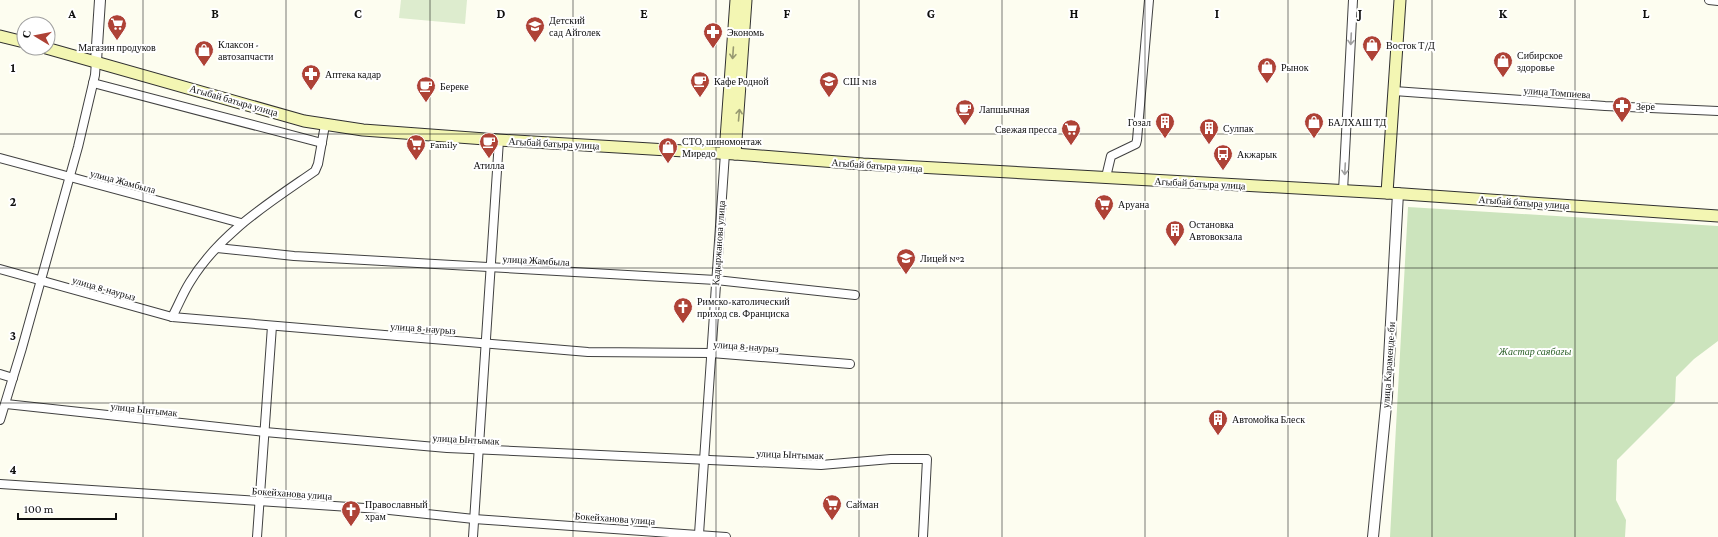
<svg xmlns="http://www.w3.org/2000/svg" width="1718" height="537" viewBox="0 0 1718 537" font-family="'Crimson Pro',serif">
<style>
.green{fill:#cce4bd}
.pitch{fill:#ddecce}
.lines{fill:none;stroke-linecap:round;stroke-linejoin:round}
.minor-casing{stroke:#414141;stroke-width:10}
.tertiary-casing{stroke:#414141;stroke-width:12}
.secondary-casing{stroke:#303030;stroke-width:13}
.minor{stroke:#fff;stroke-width:8}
.tertiary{stroke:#fff;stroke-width:10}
.secondary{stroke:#f3f6b3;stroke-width:11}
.oneway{stroke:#9f9f9f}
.oneway2{stroke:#979971}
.grid{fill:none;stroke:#0e0e0e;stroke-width:1;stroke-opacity:0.55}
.labels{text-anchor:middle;stroke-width:4;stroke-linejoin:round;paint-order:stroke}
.poi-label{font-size:10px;fill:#0e0e0e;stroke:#fff;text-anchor:start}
.street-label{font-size:10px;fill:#0e0e0e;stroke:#fff}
.park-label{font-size:10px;font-style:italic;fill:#295e25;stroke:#fff}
.grid-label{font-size:13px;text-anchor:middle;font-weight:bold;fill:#0e0e0e;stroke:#fff;stroke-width:4;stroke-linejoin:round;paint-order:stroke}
</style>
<rect width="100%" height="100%" fill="#fdfdf0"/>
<path class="green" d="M 1408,207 L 1718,226 L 1718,341 L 1694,359 L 1676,377 L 1675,402 L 1617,460 L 1616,500 L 1626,520 L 1625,537 L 1390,537 Z"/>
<path class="pitch" d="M 401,0 L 467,0 L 465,24 L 399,18 Z"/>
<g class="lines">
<defs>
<g id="minor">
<path d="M 1709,0 L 1718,1"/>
<path d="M 93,83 L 322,143"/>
<path d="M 1394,91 L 1605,106 L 1718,111"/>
<path d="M 0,158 L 241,223"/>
<path d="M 1106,177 L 1111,156 L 1136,144 L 1137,140 L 1149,0"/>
<path d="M 1343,191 L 1353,0"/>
<path d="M 217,248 L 294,256 L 716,280 L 855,295"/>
<path d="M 0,269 L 172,317 L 588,352 L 711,353 L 850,364"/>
<path d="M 172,317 C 178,306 183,293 190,282 C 220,233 269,203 315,171 L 318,164 L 325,125"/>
<path d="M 0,374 L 13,378"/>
<path d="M 6,404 L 265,432 L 447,448 L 821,465 L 891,459 L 927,459 L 923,537"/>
<path d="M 0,420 L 22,348 L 78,147 L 95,75 L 96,61"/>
<path d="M 0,484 L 380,509 L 474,519 L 726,537"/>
<path d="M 699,534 L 725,153"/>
<path d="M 257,537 L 272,326"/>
<path d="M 473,537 L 499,140"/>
</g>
<g id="tertiary">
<path d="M 96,61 L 100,0"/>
<path d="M 1373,537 L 1387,396 L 1398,193"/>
</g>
<g id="secondary">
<path d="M 0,36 L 24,42"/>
<path d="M 46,48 L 304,121 L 363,130 L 499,140 L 735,154 L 863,164 L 1404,194 L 1718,216"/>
<path d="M 725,153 L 736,0"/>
<path d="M 735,154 L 746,0"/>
<path d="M 1387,193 L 1400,0"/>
</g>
</defs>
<use href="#minor" class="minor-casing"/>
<use href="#tertiary" class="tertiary-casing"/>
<use href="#secondary" class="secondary-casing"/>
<use href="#minor" class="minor"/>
<use href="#tertiary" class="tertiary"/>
<use href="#secondary" class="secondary"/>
</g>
<defs><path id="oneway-shaft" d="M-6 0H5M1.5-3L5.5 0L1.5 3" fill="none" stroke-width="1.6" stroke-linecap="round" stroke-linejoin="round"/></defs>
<g class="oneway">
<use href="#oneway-shaft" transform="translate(1351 39) rotate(93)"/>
<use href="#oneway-shaft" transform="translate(1345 169) rotate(93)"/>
</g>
<g class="oneway2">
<use href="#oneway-shaft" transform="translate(733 53) rotate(94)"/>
<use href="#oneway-shaft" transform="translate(739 115) rotate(-85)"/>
</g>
<path class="grid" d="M 143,0 L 143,537M 286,0 L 286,537M 430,0 L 430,537M 573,0 L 573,537M 716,0 L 716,537M 859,0 L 859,537M 1002,0 L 1002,537M 1145,0 L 1145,537M 1288,0 L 1288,537M 1432,0 L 1432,537M 1575,0 L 1575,537M 0,134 L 1718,134M 0,268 L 1718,268M 0,403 L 1718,403"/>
<defs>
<symbol id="supermarket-pin" viewBox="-11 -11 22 30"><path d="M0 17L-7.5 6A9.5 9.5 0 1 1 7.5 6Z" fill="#ae4236" stroke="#fff"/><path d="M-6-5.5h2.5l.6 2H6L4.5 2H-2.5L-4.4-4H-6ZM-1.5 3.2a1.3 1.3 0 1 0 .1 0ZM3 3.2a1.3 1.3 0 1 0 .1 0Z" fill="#fff"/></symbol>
<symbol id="school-pin" viewBox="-11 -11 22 30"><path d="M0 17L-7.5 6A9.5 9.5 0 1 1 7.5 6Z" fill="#ae4236" stroke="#fff"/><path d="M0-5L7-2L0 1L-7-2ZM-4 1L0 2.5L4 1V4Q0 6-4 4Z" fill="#fff"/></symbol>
<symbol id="pharmacy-pin" viewBox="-11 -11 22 30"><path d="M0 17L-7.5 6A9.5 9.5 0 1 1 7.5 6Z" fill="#ae4236" stroke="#fff"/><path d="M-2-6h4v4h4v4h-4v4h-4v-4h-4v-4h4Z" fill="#fff"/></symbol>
<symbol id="shop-pin" viewBox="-11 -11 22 30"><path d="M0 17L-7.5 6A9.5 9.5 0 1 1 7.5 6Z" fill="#ae4236" stroke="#fff"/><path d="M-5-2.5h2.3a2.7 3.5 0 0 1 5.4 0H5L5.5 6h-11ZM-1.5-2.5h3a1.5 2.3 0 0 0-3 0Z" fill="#fff"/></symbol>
<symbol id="cafe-pin" viewBox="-11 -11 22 30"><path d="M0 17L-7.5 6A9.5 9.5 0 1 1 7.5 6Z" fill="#ae4236" stroke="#fff"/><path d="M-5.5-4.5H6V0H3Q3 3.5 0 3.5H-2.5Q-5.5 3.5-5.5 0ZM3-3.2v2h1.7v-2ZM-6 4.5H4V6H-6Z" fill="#fff"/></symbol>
<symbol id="building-pin" viewBox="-11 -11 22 30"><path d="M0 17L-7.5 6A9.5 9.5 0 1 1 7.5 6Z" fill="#ae4236" stroke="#fff"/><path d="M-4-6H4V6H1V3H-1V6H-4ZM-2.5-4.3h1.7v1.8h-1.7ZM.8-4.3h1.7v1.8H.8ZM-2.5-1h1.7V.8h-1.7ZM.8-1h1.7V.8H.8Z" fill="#fff"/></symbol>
<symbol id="bus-pin" viewBox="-11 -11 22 30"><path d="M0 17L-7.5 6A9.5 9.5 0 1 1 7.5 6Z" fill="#ae4236" stroke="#fff"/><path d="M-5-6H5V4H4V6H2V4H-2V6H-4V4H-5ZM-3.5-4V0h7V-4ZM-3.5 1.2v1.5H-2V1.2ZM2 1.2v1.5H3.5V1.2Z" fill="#fff"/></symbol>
<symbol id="church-pin" viewBox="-11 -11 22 30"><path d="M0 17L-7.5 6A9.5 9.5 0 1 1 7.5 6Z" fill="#ae4236" stroke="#fff"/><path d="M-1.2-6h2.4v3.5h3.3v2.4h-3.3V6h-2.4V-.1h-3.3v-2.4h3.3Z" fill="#fff"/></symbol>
</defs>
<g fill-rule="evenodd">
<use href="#supermarket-pin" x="106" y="13" width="22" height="30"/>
<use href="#school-pin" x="524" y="15" width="22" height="30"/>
<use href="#pharmacy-pin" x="702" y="21" width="22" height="30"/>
<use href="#shop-pin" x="1361" y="34" width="22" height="30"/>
<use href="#shop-pin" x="193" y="39" width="22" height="30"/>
<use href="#shop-pin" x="1492" y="50" width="22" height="30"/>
<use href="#shop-pin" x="1256" y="56" width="22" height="30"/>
<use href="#pharmacy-pin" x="300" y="63" width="22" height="30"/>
<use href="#cafe-pin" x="689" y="70" width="22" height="30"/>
<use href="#school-pin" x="818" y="70" width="22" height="30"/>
<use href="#cafe-pin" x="415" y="75" width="22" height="30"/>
<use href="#pharmacy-pin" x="1611" y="95" width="22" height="30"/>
<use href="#cafe-pin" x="954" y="98" width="22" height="30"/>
<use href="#building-pin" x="1154" y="111" width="22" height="30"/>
<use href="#shop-pin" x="1303" y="111" width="22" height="30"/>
<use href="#building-pin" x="1198" y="117" width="22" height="30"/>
<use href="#supermarket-pin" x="1060" y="118" width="22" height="30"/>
<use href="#cafe-pin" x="478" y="131" width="22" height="30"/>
<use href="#supermarket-pin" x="405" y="133" width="22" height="30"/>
<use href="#shop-pin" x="657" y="136" width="22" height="30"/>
<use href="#bus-pin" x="1212" y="143" width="22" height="30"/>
<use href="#supermarket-pin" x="1093" y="193" width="22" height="30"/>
<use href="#building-pin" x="1164" y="219" width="22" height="30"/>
<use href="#school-pin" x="895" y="247" width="22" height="30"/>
<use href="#church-pin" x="672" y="296" width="22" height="30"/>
<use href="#building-pin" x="1207" y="408" width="22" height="30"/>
<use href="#supermarket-pin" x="821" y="493" width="22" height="30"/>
<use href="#church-pin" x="340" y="499" width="22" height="30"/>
</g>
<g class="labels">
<g class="poi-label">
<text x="549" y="24">Детский<tspan x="549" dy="12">сад Айголек</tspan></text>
<text x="727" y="36">Экономь</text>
<text x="218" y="48">Клаксон -<tspan x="218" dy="12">автозапчасти</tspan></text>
<text x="1386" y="49">Восток Т/Д</text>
<text x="117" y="51" text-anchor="middle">Магазин продуков</text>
<text x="1517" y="59">Сибирское<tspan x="1517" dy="12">здоровье</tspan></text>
<text x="1281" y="71">Рынок</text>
<text x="325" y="78">Аптека кадар</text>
<text x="714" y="85">Кафе Родной</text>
<text x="843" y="85">СШ N18</text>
<text x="440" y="90">Береке</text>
<text x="1636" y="110">Зере</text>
<text x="979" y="113">Лапшычная</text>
<text x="1151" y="126" text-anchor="end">Гозал</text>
<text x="1328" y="126">БАЛХАШ ТД</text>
<text x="1223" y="132">Сулпак</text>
<text x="1057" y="133" text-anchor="end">Свежая пресса</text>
<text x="682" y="145">СТО, шиномонтаж<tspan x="682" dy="12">Миредо</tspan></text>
<text x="430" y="148">Family</text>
<text x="1237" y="158">Акжарык</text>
<text x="489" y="169" text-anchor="middle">Атилла</text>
<text x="1118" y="208">Аруана</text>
<text x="1189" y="228">Остановка<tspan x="1189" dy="12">Автовокзала</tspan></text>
<text x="920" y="262">Лицей №2</text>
<text x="697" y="305">Римско-католический<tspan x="697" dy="12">приход св. Франциска</tspan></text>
<text x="1232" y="423">Автомойка Блеск</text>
<text x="365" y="508">Православный<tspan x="365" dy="12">храм</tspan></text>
<text x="846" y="508">Сайман</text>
</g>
<g class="street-label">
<text transform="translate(1557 92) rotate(4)" y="4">улица Томпиева</text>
<text transform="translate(234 100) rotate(16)" y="4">Агыбай батыра улица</text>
<text transform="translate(554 143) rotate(3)" y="4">Агыбай батыра улица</text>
<text transform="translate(877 165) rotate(4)" y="4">Агыбай батыра улица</text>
<text transform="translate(123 181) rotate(15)" y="4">улица Жамбыла</text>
<text transform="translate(1200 183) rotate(3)" y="4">Агыбай батыра улица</text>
<text transform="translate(1524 202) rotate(4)" y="4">Агыбай батыра улица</text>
<text transform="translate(718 243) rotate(-86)" y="4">Кадыржанова улица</text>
<text transform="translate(536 260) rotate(3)" y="4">улица Жамбыла</text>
<text transform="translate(104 288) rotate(16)" y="4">улица 8-наурыз</text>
<text transform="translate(423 328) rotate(4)" y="4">улица 8-наурыз</text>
<text transform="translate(746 346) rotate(4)" y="4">улица 8-наурыз</text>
<text transform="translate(1388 365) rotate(-86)" y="4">улица Караменде-би</text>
<text transform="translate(144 409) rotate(6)" y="4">улица Ынтымак</text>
<text transform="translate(466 439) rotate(3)" y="4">улица Ынтымак</text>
<text transform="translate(790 454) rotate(2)" y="4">улица Ынтымак</text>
<text transform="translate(292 493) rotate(4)" y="4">Бокейханова улица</text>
<text transform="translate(615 518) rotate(4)" y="4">Бокейханова улица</text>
</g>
<g class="park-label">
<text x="1535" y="355">Жастар саябағы</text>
</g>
</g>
<g class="grid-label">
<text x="72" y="18">A</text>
<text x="215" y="18">B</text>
<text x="358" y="18">C</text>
<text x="501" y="18">D</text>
<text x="644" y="18">E</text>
<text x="787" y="18">F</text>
<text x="931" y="18">G</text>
<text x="1074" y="18">H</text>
<text x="1217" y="18">I</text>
<text x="1360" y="18">J</text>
<text x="1503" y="18">K</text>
<text x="1646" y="18">L</text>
<text x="13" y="72">1</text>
<text x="13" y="206">2</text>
<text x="13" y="340">3</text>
<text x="13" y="474">4</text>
</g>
<g transform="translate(36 36) rotate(280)"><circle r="19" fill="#ffffff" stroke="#9f9f9f"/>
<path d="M0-3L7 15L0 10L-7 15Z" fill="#ae4236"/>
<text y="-6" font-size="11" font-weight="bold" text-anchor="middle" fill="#0e0e0e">С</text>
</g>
<path d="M18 513v6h98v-6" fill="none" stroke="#0e0e0e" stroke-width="2"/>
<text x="24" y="513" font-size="12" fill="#0e0e0e" stroke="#ffffff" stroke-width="3" paint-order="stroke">100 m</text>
</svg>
